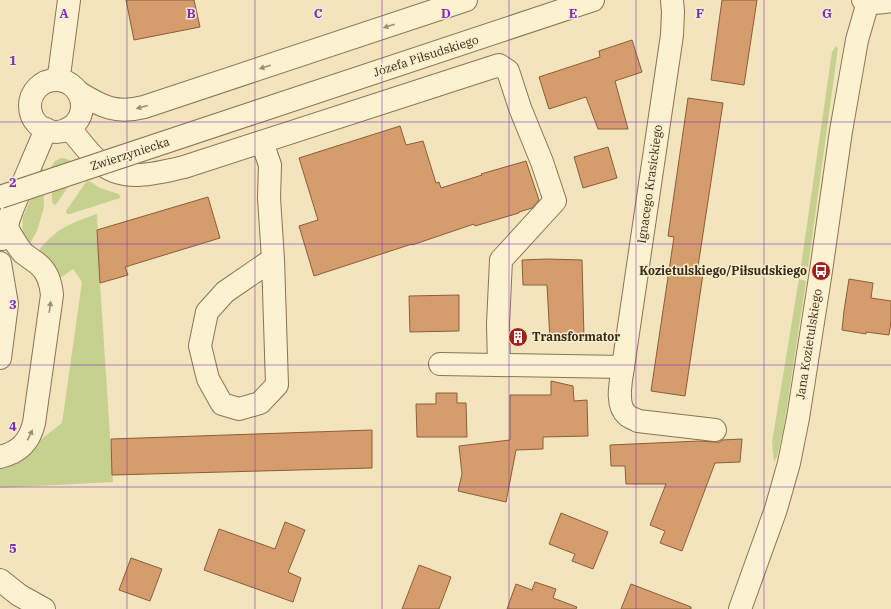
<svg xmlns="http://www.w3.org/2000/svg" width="891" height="609" viewBox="0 0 891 609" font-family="'IBM Plex Serif',serif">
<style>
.green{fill:#c7d18f}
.building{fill:#d59d6d;stroke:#8d5d37}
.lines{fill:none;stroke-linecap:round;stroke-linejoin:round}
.minor-casing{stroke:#8c7454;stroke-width:24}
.minor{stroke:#fcf1d0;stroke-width:22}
.minor-bridge-casing{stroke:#8c7454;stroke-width:24;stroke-linecap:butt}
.minor-bridge{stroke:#fcf1d0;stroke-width:22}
.oneway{fill:#9a8e75}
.grid{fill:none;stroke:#7b2cbf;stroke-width:1;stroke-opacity:0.55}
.labels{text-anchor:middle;stroke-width:3;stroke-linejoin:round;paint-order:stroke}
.street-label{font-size:12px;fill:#392a1a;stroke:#f9eecc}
.poi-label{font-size:12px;font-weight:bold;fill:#392a1a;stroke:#f9eecc;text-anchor:end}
.grid-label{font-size:13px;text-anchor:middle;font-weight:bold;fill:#7b2cbf;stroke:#f9eecc;stroke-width:3;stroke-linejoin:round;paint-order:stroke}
</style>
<rect width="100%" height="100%" fill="#f2e4bc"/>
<g class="green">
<path d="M 836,46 L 838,48 L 808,267 L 801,266 L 832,52 Z"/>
<path d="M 61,158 C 70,158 76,165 78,172 L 57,203 L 55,205 L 53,204 L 52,201 L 51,167 L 55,161 Z"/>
<path d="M 43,167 L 44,207 L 37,231 L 28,247 L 22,236 L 23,217 Z"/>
<path d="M 88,181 L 91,182 L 100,188 L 119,194 L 120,196 L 120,198 L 70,214 L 67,214 L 66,211 L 86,182 Z"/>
<path d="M 97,214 L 100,283 L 113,482 L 0,488 L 0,467 L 35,444 L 62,423 L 82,282 L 73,269 L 59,279 L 36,254 C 55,229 68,224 97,214 Z"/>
<path d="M 799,279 L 806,281 L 784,426 L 777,457 L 774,462 L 772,442 Z"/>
</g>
<g class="building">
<path d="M 126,0 L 194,0 L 200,27 L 134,40 Z"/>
<path d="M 722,0 L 757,0 L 744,85 L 711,80 Z"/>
<path d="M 632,40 L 642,72 L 615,81 L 628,129 L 598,129 L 586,97 L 549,109 L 539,77 L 600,57 L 599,51 Z"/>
<path d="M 688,98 L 723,103 L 697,273 L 703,274 L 685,396 L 651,391 L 674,237 L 668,236 Z"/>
<path d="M 400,126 L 406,145 L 423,141 L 436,183 L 439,182 L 441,188 L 482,175 L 481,174 L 526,161 L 539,200 L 532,208 L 519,212 L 519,213 L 475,226 L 474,224 L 412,245 L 412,244 L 314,276 L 299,226 L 318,220 L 299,158 Z"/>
<path d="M 608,147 L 617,178 L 583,188 L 574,157 Z"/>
<path d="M 208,197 L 220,238 L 125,267 L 128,275 L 100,283 L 97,230 Z"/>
<path d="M 547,259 L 582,260 L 584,338 L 550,340 L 547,285 L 523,285 L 522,260 Z"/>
<path d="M 849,279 L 873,283 L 871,298 L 891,301 L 891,321 L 889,335 L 866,332 L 866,334 L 842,330 L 844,311 Z"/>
<path d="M 459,295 L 459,331 L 410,332 L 409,296 Z"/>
<path d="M 551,381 L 573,386 L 574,401 L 587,400 L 588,436 L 543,437 L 543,449 L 516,450 L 506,502 L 458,491 L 462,474 L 459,446 L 510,440 L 510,395 L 551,395 Z"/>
<path d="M 436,393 L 457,393 L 457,403 L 466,403 L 467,437 L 417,437 L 416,404 L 436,404 Z"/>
<path d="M 372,430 L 372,468 L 112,475 L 111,439 Z"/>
<path d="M 742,439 L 740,462 L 715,463 L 682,551 L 660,543 L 665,531 L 650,525 L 666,484 L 626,484 L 625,466 L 611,466 L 610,445 L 700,441 L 714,442 L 720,442 L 722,440 Z"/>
<path d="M 561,513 L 608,532 L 593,569 L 572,561 L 575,554 L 549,544 Z"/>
<path d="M 285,522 L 305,530 L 288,572 L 301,578 L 293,602 L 204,570 L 219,529 L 275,549 Z"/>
<path d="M 131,558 L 162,569 L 150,601 L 119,590 Z"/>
<path d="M 419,565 L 451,577 L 439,609 L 402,609 Z"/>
<path d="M 535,582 L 556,589 L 553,598 L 577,607 L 576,609 L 507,609 L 516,584 L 532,590 Z"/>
<path d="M 631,584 L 691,607 L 691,609 L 621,609 Z"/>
</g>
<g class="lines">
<defs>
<g id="minor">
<path d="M 672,0 L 673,12 L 672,35 L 623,367 C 621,381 615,405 627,415 C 630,418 635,419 638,421 L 715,430"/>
<path d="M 863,0 C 872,4 882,3 891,1"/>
<path d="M 58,80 L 60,68 L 69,0"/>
<circle cx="56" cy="106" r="26"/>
<path d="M 78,92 C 102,107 116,114 144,107 L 466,0"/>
<path d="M 259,111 L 593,0"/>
<path d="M 69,128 C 79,139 87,151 98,161 C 121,183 156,174 184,167 L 499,65 L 508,71 L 520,108 L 542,162 L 555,201 L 501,260 L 498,324 L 499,365"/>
<path d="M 262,142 L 270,165 L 269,198 L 273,259 L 277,385 L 260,403 L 239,409 L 222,404 L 208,379 L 200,346 L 207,312 L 225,292 L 273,259"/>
<path d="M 2,239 L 12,210 L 21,188 L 46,129"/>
<path d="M 0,263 L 7,304 L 0,358"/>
<path d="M 440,364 L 623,367"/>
<path d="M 0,457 C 19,452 29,443 34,423 L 52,295 C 51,283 48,272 38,264 C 33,260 28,257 23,253 C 16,245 11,235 6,226"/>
<path d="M 0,580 L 19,595 L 44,609"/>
<path d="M 740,609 L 776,509 L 789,463 L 798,418 L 821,271 L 841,131 L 857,40 L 868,2"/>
</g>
</defs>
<use href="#minor" class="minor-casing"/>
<use href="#minor" class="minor"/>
<defs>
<path id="minor-bridge" d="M 0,197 L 259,111"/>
</defs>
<use href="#minor-bridge" class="minor-bridge-casing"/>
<use href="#minor-bridge" class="minor-bridge"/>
</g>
<defs><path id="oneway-solid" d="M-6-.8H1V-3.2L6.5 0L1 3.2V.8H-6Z"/></defs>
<g class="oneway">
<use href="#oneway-solid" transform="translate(389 26) rotate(162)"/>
<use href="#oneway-solid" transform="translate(265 67) rotate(162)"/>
<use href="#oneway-solid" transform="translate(142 107) rotate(165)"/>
<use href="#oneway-solid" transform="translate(50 307) rotate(-82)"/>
<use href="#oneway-solid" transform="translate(30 435) rotate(-64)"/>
</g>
<path class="grid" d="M 127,0 L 127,609M 255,0 L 255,609M 382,0 L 382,609M 509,0 L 509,609M 636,0 L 636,609M 764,0 L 764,609M 0,122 L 891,122M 0,244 L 891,244M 0,365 L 891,365M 0,487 L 891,487"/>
<defs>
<symbol id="bus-disc" viewBox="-11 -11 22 22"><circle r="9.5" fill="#a1221d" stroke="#f9eecc"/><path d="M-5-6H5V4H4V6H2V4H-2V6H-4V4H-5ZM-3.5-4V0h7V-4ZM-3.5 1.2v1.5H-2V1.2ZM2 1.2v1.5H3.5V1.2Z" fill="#fff"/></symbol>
<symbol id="building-disc" viewBox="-11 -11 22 22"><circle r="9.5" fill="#a1221d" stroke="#f9eecc"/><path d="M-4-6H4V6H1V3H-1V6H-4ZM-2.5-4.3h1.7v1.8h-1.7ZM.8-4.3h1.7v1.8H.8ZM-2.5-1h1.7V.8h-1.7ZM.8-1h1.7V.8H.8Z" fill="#fff"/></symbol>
</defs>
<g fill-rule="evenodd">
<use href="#bus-disc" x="810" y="260" width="22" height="22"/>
<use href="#building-disc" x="507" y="326" width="22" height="22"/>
</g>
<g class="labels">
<g class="street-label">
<text transform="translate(426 56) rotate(-18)" y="4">Józefa Piłsudskiego</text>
<text transform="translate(130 154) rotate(-18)" y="4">Zwierzyniecka</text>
<text transform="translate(650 184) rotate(-82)" y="4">Ignacego Krasickiego</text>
<text transform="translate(809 344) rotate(-81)" y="4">Jana Kozietulskiego</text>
</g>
<g class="poi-label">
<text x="807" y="275">Kozietulskiego/Piłsudskiego</text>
<text x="532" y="341" text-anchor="start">Transformator</text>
</g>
</g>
<g class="grid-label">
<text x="64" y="18">A</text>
<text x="191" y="18">B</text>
<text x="318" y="18">C</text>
<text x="446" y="18">D</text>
<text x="573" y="18">E</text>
<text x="700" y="18">F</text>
<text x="827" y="18">G</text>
<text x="13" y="65">1</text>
<text x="13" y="187">2</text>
<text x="13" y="309">3</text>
<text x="13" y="431">4</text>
<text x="13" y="553">5</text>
</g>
</svg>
